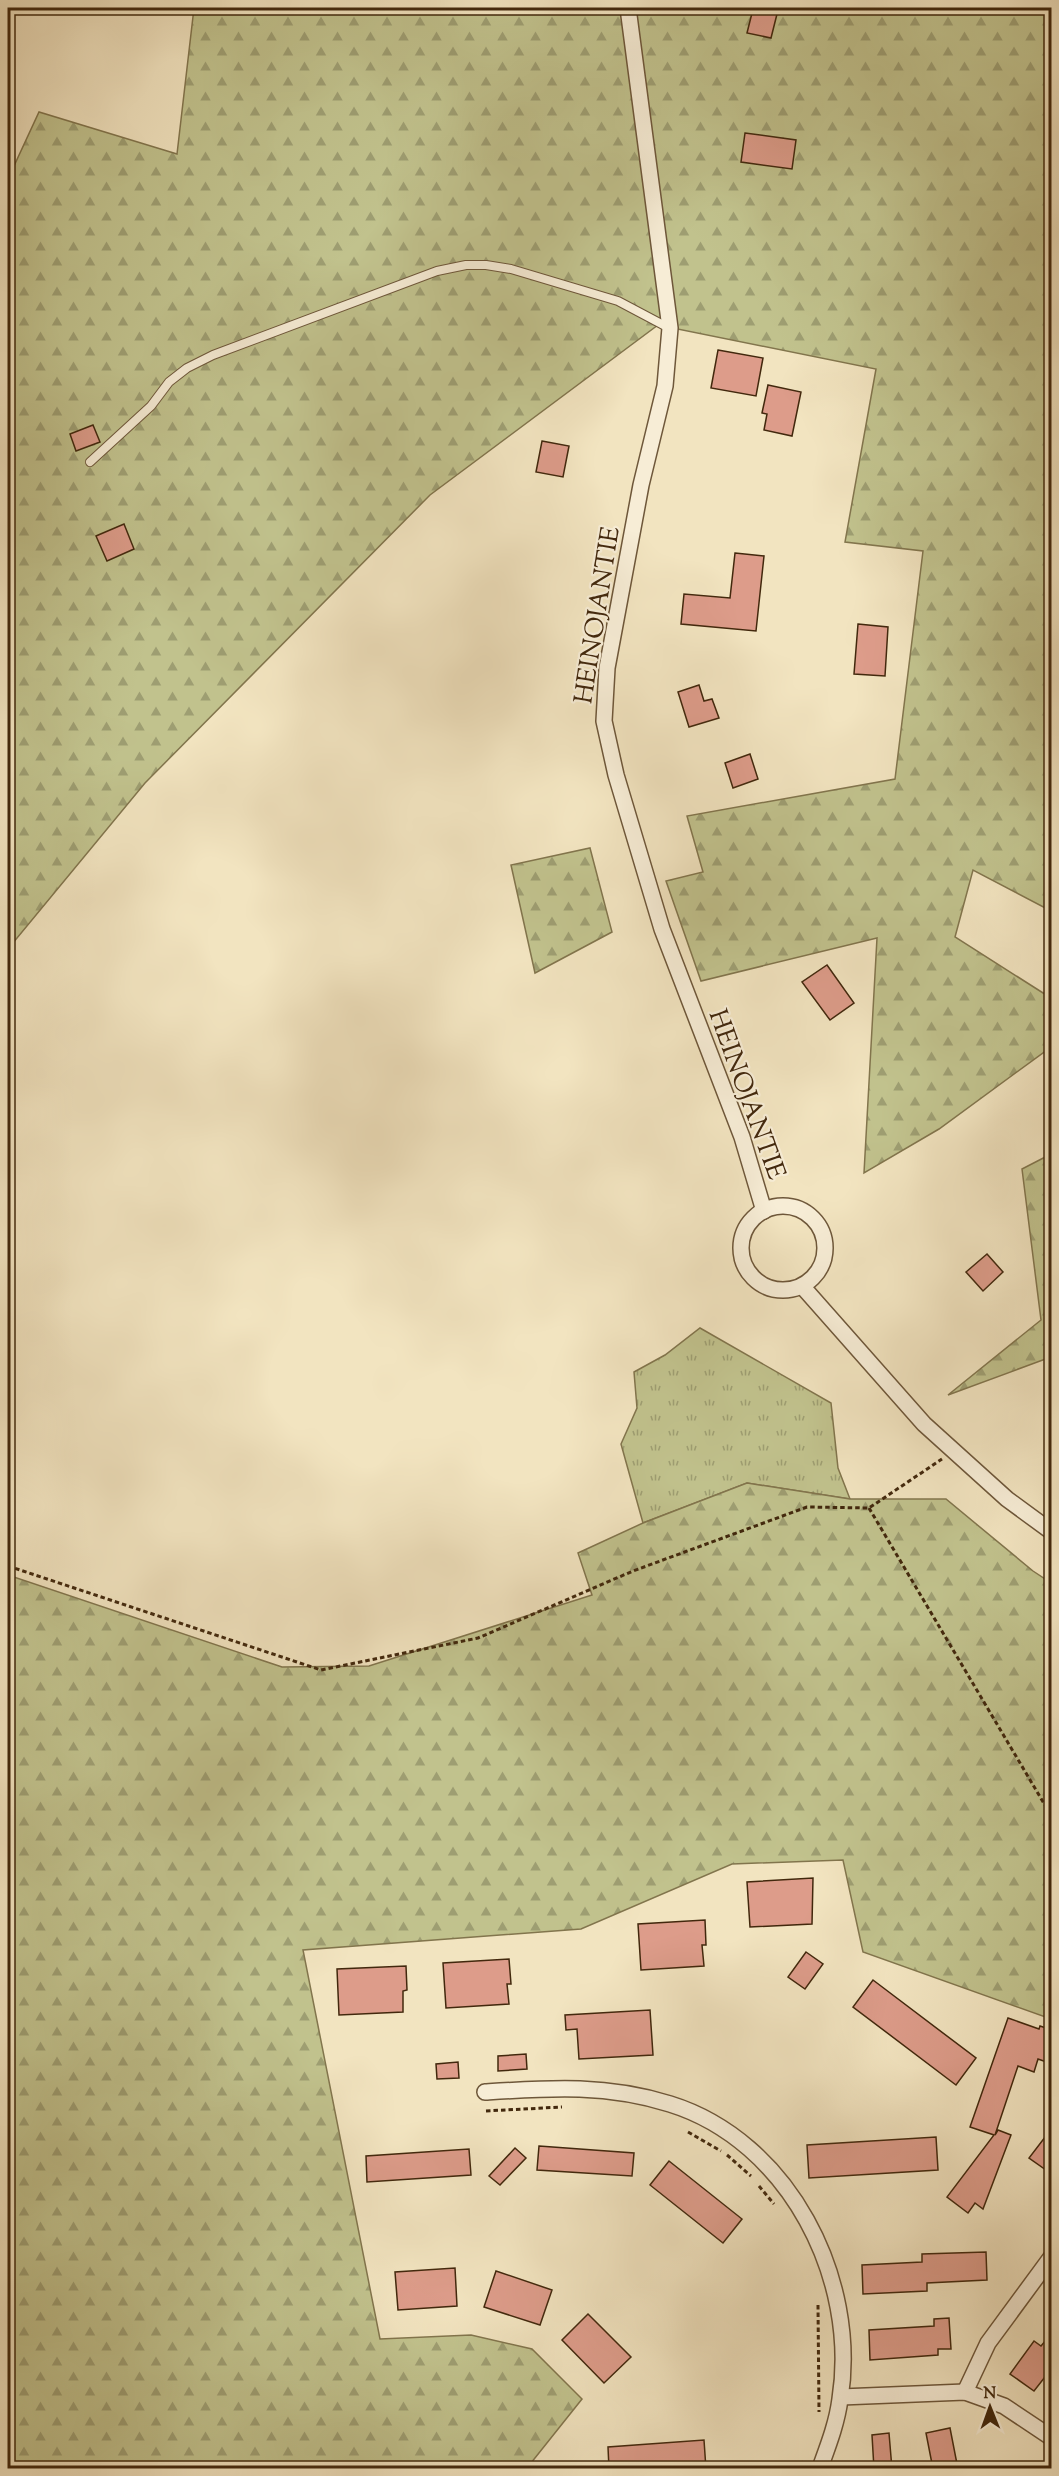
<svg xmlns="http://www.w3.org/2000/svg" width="1059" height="2476" viewBox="0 0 1059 2476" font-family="'Sorts Mill Goudy',serif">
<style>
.grass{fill:url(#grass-tufts);stroke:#82754d;stroke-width:1.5}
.forest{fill:url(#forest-firs);stroke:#82754d;stroke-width:1.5}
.building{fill:#dd9c8a;stroke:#42280d;stroke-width:1.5}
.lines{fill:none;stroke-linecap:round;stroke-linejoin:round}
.lane-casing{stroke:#6e573a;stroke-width:10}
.street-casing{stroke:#6e573a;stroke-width:18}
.path{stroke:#42280d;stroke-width:3;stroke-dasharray:4.5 3;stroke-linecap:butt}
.lane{stroke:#f7edd6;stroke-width:8}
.street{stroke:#f7edd6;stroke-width:15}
.labels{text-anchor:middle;stroke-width:4.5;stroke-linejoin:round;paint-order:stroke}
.street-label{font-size:26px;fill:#42280d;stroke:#f7edd6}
</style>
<defs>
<pattern id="grass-tufts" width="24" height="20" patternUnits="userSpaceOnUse" patternTransform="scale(1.5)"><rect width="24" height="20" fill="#c1c28d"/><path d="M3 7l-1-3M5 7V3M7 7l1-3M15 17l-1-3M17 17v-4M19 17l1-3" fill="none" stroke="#9e9e72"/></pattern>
<pattern id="forest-firs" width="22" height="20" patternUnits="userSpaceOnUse" patternTransform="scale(1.5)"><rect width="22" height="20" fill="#c1c28d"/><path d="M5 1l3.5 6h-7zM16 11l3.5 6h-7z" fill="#9e9e72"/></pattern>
</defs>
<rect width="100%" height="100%" fill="#f2e4c0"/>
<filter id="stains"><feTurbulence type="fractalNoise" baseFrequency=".00333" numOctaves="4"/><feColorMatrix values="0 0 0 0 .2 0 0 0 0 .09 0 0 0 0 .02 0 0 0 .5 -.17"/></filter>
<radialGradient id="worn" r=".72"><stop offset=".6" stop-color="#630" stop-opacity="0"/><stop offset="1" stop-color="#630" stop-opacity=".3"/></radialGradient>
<path class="grass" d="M 700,1328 L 831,1403 L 838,1468 L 850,1499 L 747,1483 L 643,1523 L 621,1444 L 637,1408 L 634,1372 L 665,1355 Z"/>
<g class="forest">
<path d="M 194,8 L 1051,8 L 1051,911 L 973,870 L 955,937 L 1051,998 L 1051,1047 L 939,1129 L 864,1173 L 877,938 L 701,981 L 666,881 L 703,872 L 687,816 L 895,779 L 923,551 L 845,542 L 876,369 L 658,325 L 430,495 L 145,783 L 8,949 L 8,179 L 39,112 L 177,154 Z"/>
<path d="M 590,848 L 612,932 L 535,973 L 511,865 Z"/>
<path d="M 1051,1154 L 1051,1357 L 948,1395 L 1041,1320 L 1022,1169 Z"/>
<path d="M 747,1483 L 850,1499 L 946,1499 L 1033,1571 L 1051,1583 L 1051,2019 L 863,1952 L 843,1860 L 732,1864 L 581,1929 L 303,1950 L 380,2339 L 471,2335 L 532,2349 L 582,2399 L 527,2468 L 8,2468 L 8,1575 L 282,1667 L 369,1666 L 592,1595 L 578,1553 L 643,1523 Z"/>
</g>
<g class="building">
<path d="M 753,9 L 777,14 L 771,38 L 747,33 Z"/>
<path d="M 745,133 L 796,140 L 792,169 L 741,162 Z"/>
<path d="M 718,350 L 763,358 L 756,396 L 711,388 Z"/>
<path d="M 768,385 L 801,392 L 792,436 L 764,430 L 767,414 L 762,413 Z"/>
<path d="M 93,425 L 100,442 L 76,451 L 70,434 Z"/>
<path d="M 542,441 L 569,446 L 563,477 L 536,472 Z"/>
<path d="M 124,524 L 134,549 L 107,561 L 96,536 Z"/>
<path d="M 735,553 L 764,556 L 756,631 L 681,624 L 684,594 L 730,598 Z"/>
<path d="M 858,624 L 888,627 L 885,676 L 854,674 Z"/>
<path d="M 699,685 L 704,701 L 712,699 L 719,718 L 689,727 L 678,692 Z"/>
<path d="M 750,754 L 758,779 L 733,788 L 725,763 Z"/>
<path d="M 827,965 L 854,1003 L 830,1020 L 802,982 Z"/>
<path d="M 987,1254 L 1003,1272 L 983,1291 L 966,1272 Z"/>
<path d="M 813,1878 L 812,1924 L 750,1927 L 747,1882 Z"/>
<path d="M 705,1920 L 706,1945 L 702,1945 L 704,1966 L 641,1970 L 638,1924 Z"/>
<path d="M 806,1952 L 823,1964 L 805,1989 L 788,1977 Z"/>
<path d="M 509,1959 L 511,1984 L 507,1984 L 509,2004 L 446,2008 L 443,1963 Z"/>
<path d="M 406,1966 L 407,1990 L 403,1991 L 403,2012 L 339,2015 L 337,1969 Z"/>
<path d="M 873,1980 L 976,2058 L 956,2085 L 853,2007 Z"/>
<path d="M 650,2010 L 653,2055 L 579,2059 L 577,2029 L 566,2030 L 565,2015 Z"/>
<path d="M 1008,2018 L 1039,2029 L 1040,2026 L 1052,2030 L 1052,2064 L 1038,2059 L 1034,2072 L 1018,2066 L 995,2135 L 998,2130 L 1011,2135 L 983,2209 L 975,2203 L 968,2213 L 947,2197 L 994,2135 L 970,2127 Z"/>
<path d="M 526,2054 L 527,2069 L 498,2071 L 498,2056 Z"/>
<path d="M 458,2062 L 459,2078 L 437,2079 L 436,2064 Z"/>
<path d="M 1052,2128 L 1052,2162 L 1046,2170 L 1029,2158 Z"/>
<path d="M 936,2137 L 938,2170 L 809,2178 L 807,2145 Z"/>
<path d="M 539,2146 L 634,2153 L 632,2176 L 537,2170 Z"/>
<path d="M 515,2148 L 526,2158 L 500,2185 L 489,2176 Z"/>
<path d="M 469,2149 L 471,2175 L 367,2182 L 366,2156 Z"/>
<path d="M 669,2161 L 742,2219 L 723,2243 L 650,2185 Z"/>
<path d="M 986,2252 L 987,2280 L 927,2283 L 927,2291 L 863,2294 L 862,2265 L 922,2262 L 922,2254 Z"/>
<path d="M 455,2268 L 457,2306 L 398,2310 L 395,2272 Z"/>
<path d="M 496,2271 L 552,2290 L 540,2325 L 484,2307 Z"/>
<path d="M 588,2314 L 631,2357 L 604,2383 L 562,2340 Z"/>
<path d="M 949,2318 L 951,2349 L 938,2349 L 938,2355 L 870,2360 L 869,2330 L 934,2326 L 934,2319 Z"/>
<path d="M 1052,2333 L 1052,2368 L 1034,2391 L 1010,2374 L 1034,2341 L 1041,2346 Z"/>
<path d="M 950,2428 L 958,2469 L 933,2469 L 926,2433 Z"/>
<path d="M 889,2433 L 892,2469 L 874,2469 L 872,2435 Z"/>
<path d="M 704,2440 L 706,2469 L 609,2469 L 608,2447 Z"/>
</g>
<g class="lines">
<defs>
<path id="lane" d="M 90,462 L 151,406 L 169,382 L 187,368 L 213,355 L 437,271 L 466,265 L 486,265 L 511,269 L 618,301 L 669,328"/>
<g id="street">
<path d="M 628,8 L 670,328 L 665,386 L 641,485 L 607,668 L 604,721 L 616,775 L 662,929 L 742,1137 L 764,1211"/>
<circle cx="783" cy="1248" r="42"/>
<path d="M 802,1286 L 924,1424 L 1007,1499 L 1052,1532"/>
<path d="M 485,2092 C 550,2088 606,2084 670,2104 C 789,2141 859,2279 840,2399 C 837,2423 828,2446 820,2468"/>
<path d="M 965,2392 L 988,2343 L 1052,2256"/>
<path d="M 841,2397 L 965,2392 L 1004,2406 L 1052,2438"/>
</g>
</defs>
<use href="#lane" class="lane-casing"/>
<use href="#street" class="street-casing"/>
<g class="path">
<path d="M 869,1508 L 1052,1817"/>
<path d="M 8,1566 L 321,1670 L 478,1638 L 633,1571 L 807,1507 L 869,1508 L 942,1459"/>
<path d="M 486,2111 L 562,2107"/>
<path d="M 688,2132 L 721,2151"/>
<path d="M 727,2155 L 751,2176"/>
<path d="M 759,2186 L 774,2204"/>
<path d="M 818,2305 L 819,2412"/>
<path d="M 800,2468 L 803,2461"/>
</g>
<use href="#lane" class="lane"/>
<use href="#street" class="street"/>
</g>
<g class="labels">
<g class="street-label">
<text transform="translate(596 615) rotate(-81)" y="9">HEINOJANTIE</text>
<text transform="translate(748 1094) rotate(70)" y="9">HEINOJANTIE</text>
</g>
</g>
<rect width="1059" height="2476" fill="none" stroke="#f2e4c0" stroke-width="30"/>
<rect x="9" y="9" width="1041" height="2458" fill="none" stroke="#42280d" stroke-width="3"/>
<rect x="15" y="15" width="1029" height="2446" fill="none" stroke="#42280d" stroke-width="1.5"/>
<g transform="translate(990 2407) rotate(359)" stroke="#f7edd6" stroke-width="4.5" paint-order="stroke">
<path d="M0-4.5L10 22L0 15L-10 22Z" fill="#42280d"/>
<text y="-9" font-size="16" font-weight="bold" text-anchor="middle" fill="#42280d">N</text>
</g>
<rect width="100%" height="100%" filter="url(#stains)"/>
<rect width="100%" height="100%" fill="url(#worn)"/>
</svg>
